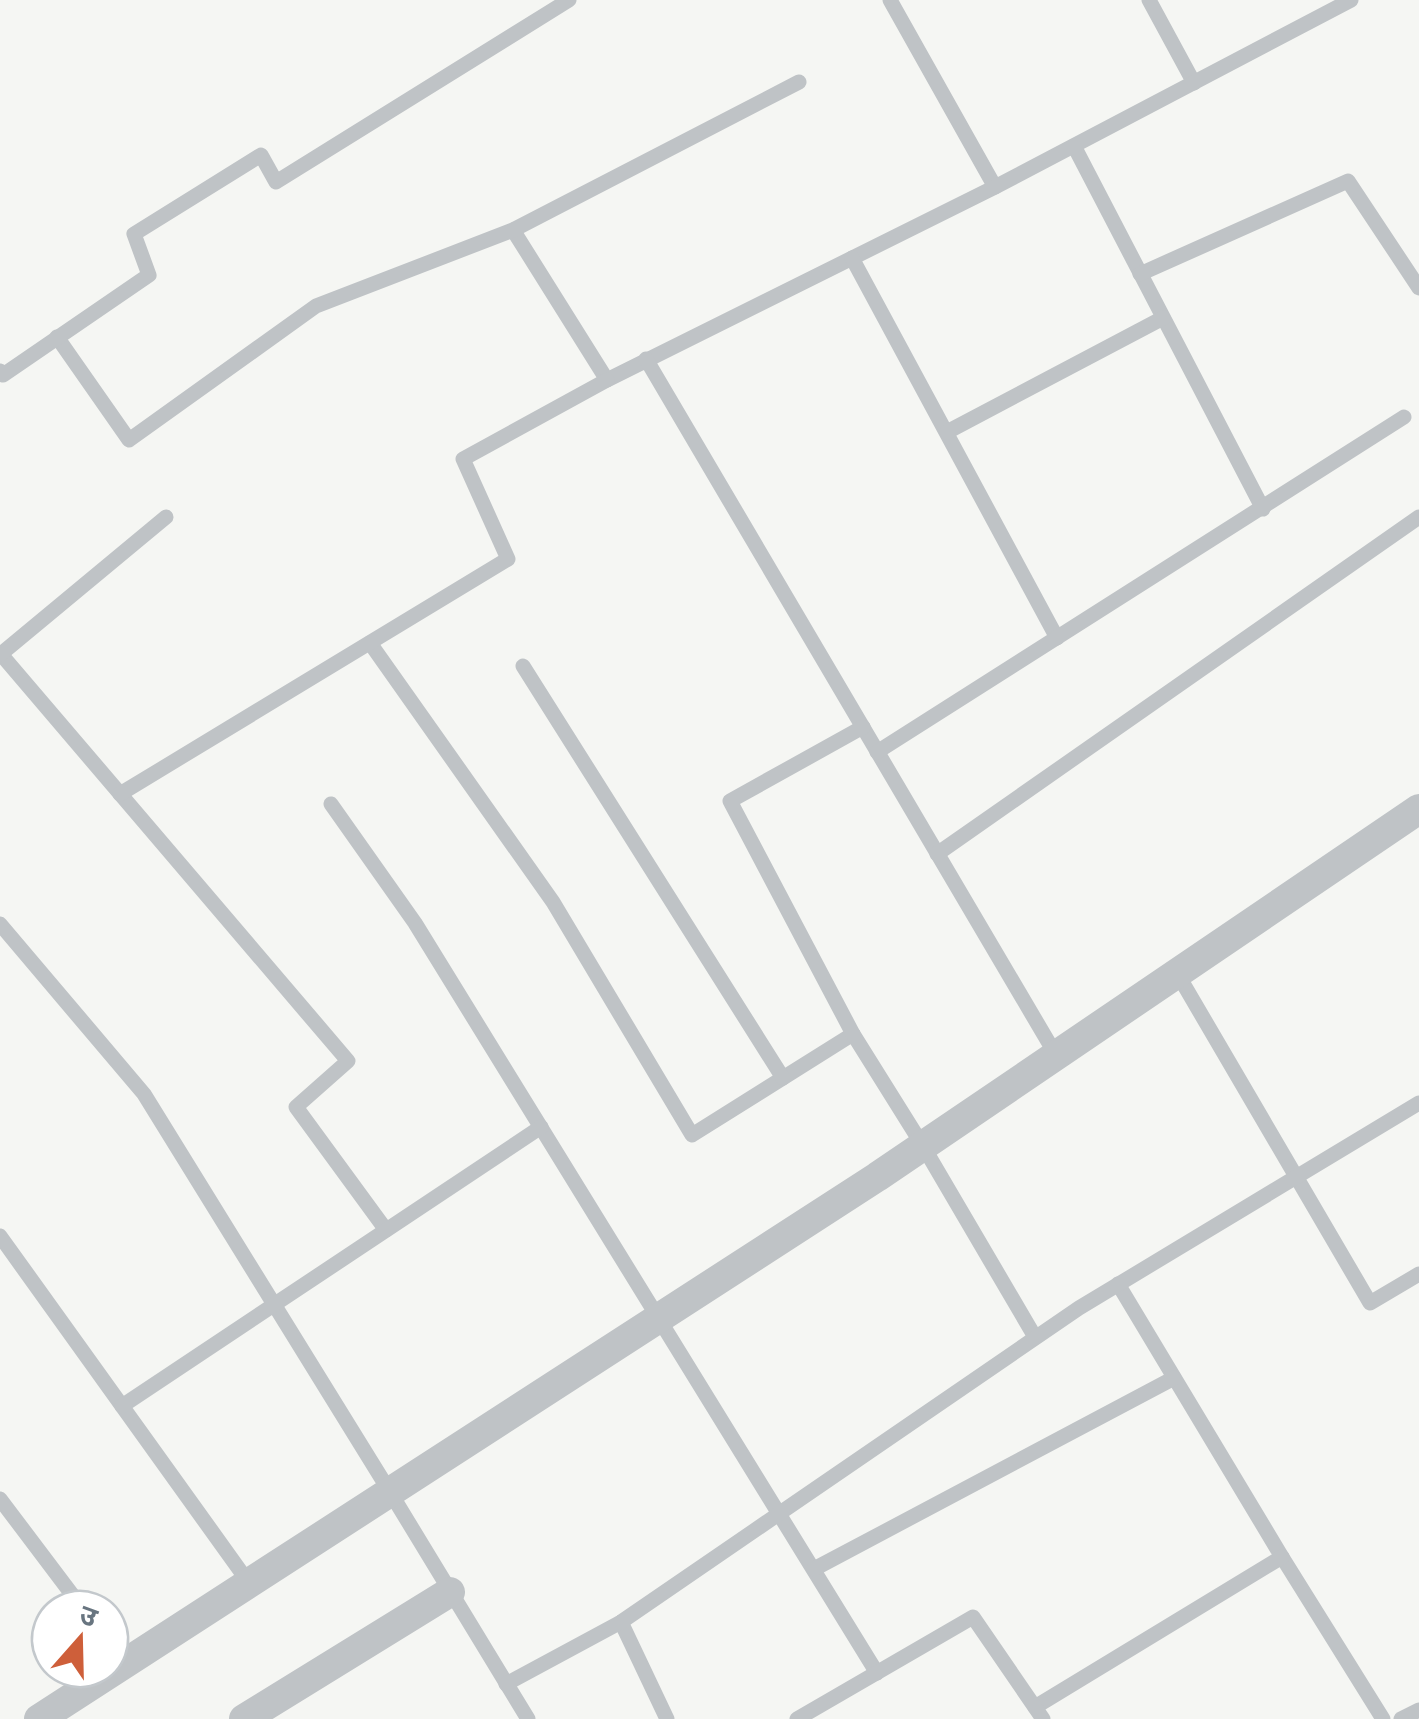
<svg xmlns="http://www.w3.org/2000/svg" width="1419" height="1719" viewBox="0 0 1419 1719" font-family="Lato,'Noto Sans Devanagari',sans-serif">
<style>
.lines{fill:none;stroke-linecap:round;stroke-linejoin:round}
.service{stroke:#bfc3c6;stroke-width:15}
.minor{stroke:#bfc3c6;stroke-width:30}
</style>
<rect width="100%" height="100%" fill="#f5f6f3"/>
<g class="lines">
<g class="service">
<path d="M 890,0 L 995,187"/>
<path d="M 1149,0 L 1194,83"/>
<path d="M 1074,146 L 1263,509"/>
<path d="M 513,230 L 607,380 L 995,187 L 1351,0"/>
<path d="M 852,258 L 1057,638"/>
<path d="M 1140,274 L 1348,181 L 1419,288"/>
<path d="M 57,337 L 129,440 L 316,306 L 513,230 L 799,82"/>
<path d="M 646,359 L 1056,1055"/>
<path d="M 0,371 L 3,375 L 149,275 L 134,234 L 261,155 L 276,182 L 569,0"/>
<path d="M 947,432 L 1163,318"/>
<path d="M 370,643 L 553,902 L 692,1135 L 853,1034"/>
<path d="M 0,653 L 348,1061 L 296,1107 L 386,1230"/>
<path d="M 1,654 L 166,517"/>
<path d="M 523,666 L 783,1078"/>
<path d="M 863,727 L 730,801 L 853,1034 L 923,1146 L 1035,1337"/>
<path d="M 877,752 L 1404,417"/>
<path d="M 120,794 L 508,559 L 463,459 L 607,380"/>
<path d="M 331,804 L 415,923 L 877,1673"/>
<path d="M 937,854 L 1419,517"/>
<path d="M 0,924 L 144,1094 L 390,1492 L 528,1719"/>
<path d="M 1177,973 L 1370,1303 L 1419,1274"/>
<path d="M 0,1236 L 249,1583"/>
<path d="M 1118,1284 L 1282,1557 L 1383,1719"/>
<path d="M 122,1406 L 541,1127"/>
<path d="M 0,1499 L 83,1609"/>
<path d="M 814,1569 L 1174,1378"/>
<path d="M 621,1622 L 667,1719"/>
<path d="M 506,1684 L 621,1622 L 1079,1308 L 1419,1103"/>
<path d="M 1035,1707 L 1282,1557"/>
<path d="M 797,1719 L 973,1617 L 1043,1719"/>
<path d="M 1401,1719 L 1419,1710"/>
</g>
<g class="minor">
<path d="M 39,1719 L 877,1177 L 1419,809"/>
<path d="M 244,1719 L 450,1592"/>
</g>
</g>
<g transform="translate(80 1639) rotate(20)"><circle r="48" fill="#ffffff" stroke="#c3c8cc" stroke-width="2.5"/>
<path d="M0-8L18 38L0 25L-18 38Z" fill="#ce5f3a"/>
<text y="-15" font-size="28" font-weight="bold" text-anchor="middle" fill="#687580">उ</text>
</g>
</svg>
